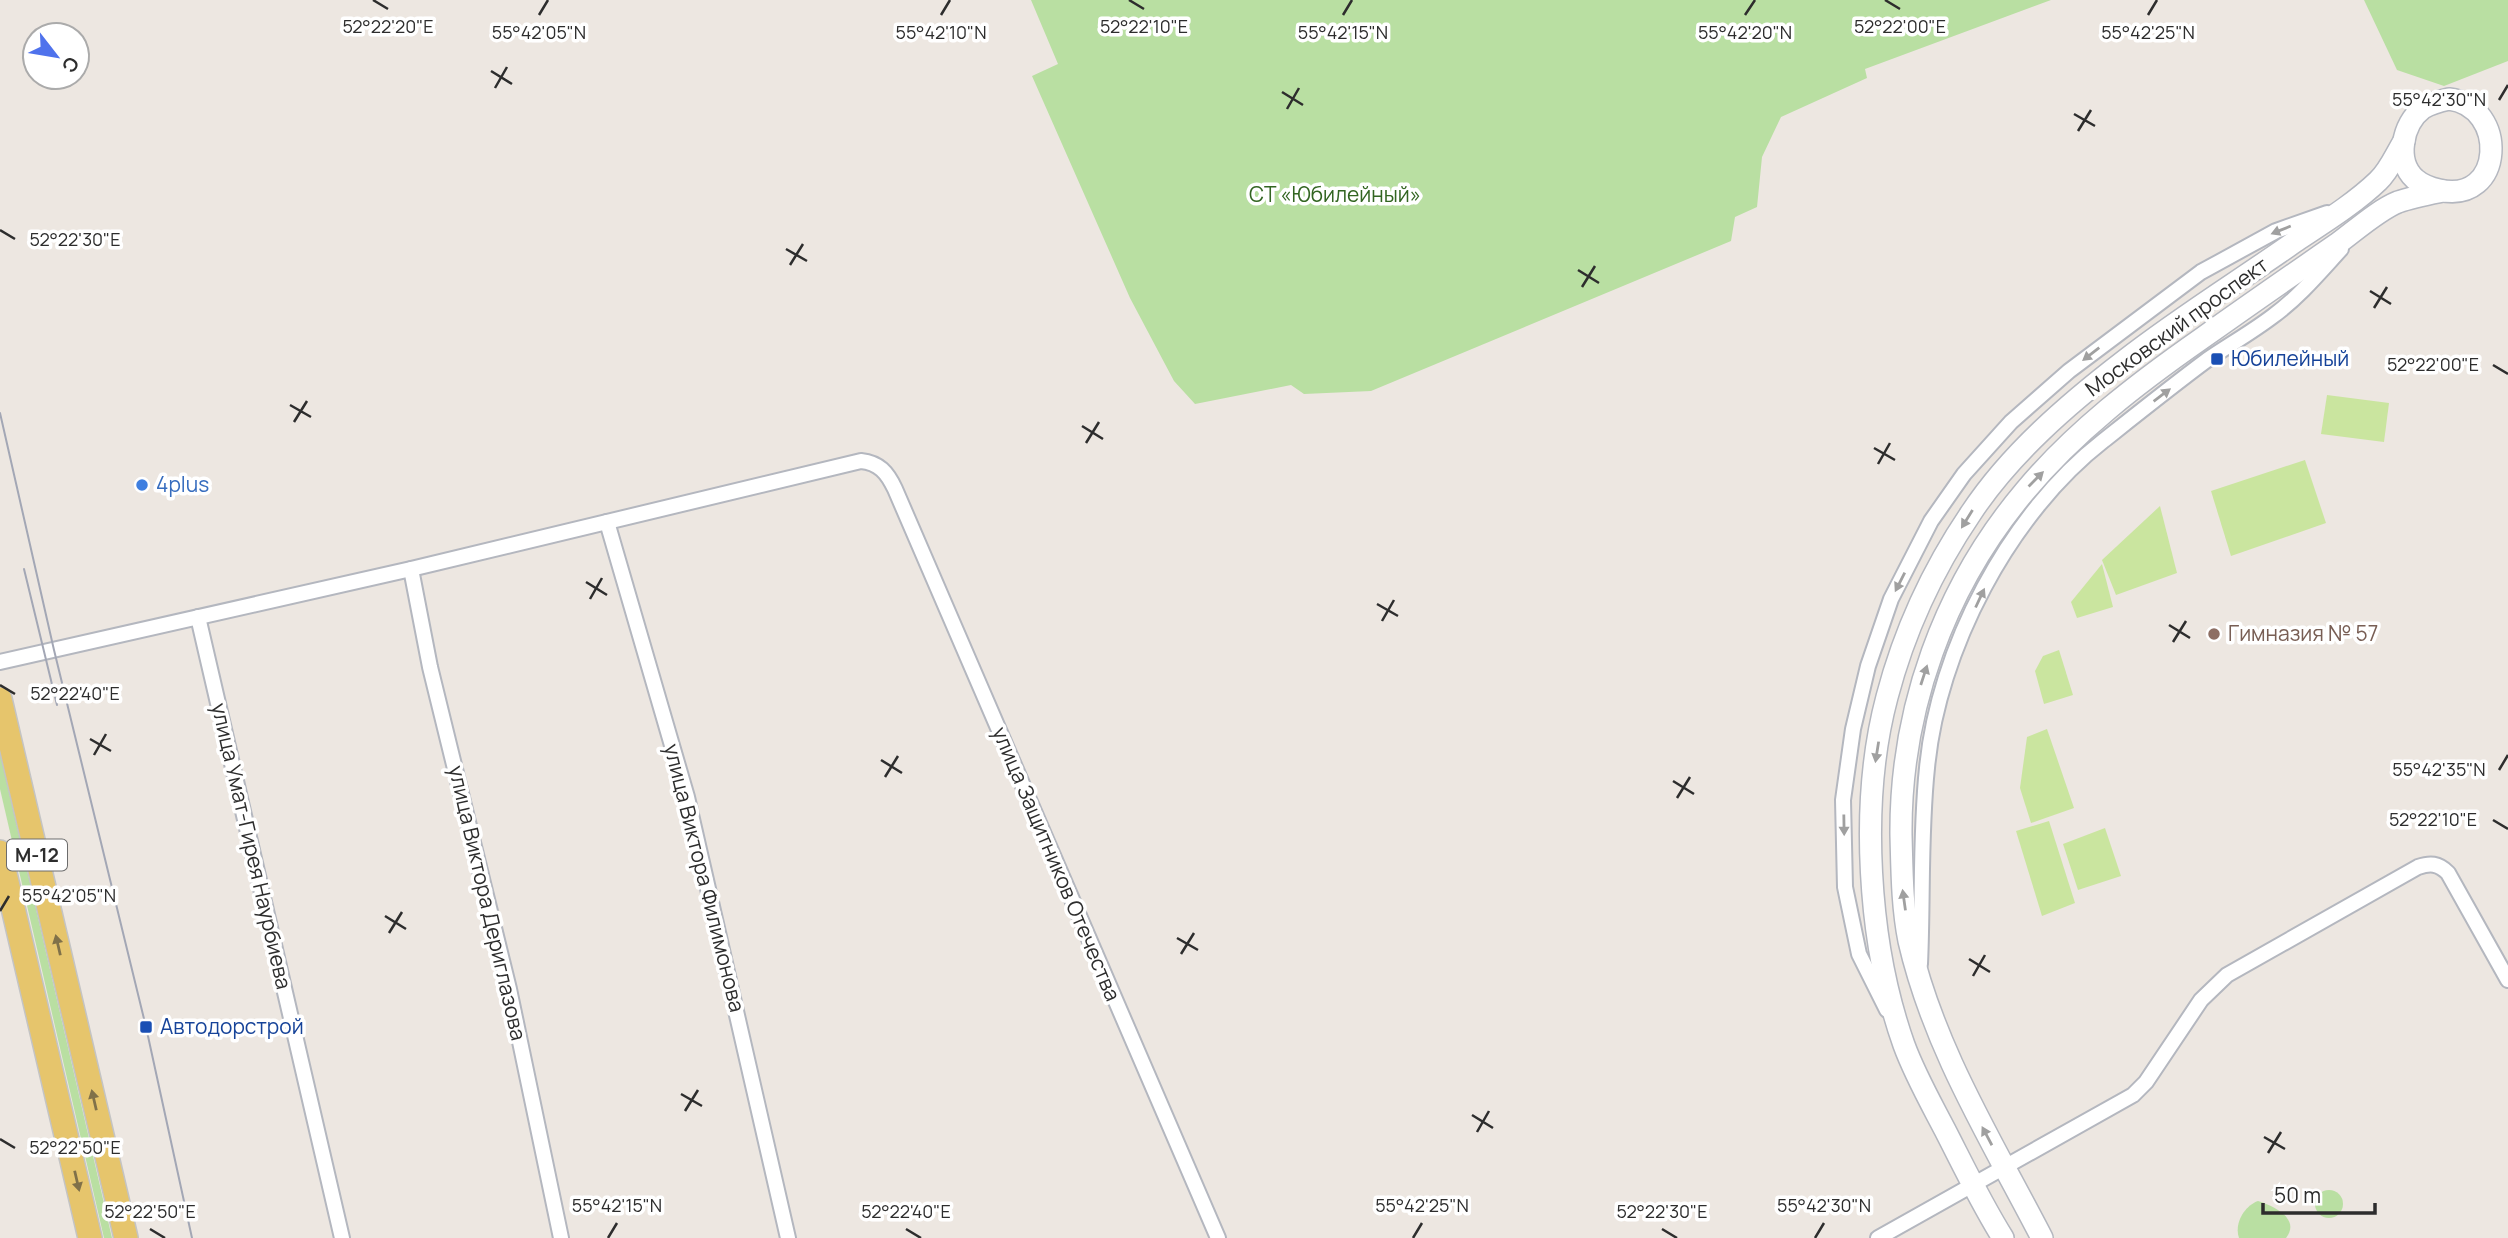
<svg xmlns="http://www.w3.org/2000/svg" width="2508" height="1238" viewBox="0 0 2508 1238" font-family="Manrope,sans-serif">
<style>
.green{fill:#b9dfa2}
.pitch{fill:#cae59f}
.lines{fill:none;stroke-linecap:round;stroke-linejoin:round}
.street-casing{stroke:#b4b7bf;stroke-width:18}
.secondary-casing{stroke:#b4b7bf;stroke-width:24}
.primary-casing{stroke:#c4c4c4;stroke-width:26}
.street{stroke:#fff;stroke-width:14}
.secondary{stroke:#fff;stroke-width:21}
.primary{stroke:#e6c56c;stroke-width:23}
.tram{stroke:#a3a7b5;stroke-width:2}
.oneway{fill:#a0a0a0}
.oneway2{fill:#807149}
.ticks{fill:none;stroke:#2d2d2d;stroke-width:2.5}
.transit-dot{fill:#1a4fb4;stroke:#fff;stroke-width:2.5}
.shop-dot{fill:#3f7fe0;stroke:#fff;stroke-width:2.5}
.education-dot{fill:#8d6e63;stroke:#fff;stroke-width:2.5}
.labels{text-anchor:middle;stroke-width:7;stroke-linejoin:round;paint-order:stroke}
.shield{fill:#fff;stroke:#6c6c6c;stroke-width:2}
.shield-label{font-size:19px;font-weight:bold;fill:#2d2d2d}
.park-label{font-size:21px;fill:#326521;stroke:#fff}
.street-label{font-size:21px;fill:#2d2d2d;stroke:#fff}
.transit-label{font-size:21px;fill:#164399;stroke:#fff;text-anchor:start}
.shop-label{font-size:21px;fill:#366cbe;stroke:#fff;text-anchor:start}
.education-label{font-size:21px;fill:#785e54;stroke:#fff;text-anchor:start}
.ticks-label{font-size:18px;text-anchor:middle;fill:#2d2d2d;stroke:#fff;stroke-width:7;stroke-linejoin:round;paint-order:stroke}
</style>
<rect width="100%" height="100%" fill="#ede7e1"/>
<g class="green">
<path d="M 1031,0 L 2051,0 L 1865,69 L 1867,78 L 1781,117 L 1762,157 L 1757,207 L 1735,217 L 1731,241 L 1371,391 L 1304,394 L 1291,385 L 1195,404 L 1174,381 L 1130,298 L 1032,76 L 1058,64 Z"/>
<path d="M 2364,0 L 2508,0 L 2508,61 L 2444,86 L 2397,70 Z"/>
<path d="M 0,753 L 112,1238 L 104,1238 L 0,789 Z"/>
<circle cx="2329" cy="1204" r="14"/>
<path d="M 2258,1201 C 2274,1206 2301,1219 2286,1238 L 2239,1238 C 2234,1224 2244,1206 2258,1201 Z"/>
</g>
<g class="pitch">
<path d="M 2327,395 L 2389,403 L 2384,442 L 2321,434 Z"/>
<path d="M 2305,460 L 2326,523 L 2231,556 L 2211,491 Z"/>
<path d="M 2160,506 L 2177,573 L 2116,595 L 2102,560 Z"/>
<path d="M 2102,564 L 2113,607 L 2077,618 L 2071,602 Z"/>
<path d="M 2059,650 L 2073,695 L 2044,704 L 2035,671 L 2043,656 Z"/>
<path d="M 2047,729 L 2074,808 L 2031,823 L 2020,788 L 2027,737 Z"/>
<path d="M 2049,821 L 2075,903 L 2042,916 L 2016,831 Z"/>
<path d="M 2105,828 L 2121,876 L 2078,890 L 2063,844 Z"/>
</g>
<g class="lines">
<defs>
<g id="street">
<path d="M 607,522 L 687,797 L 788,1238"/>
<path d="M 411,569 L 430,667 L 509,989 L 561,1238"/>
<path d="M 198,617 L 342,1238"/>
<path d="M 0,662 L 411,569 L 861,461 C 879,463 887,472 895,489 L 1218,1238"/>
<path d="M 1920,964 C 1923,898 1920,833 1927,768 C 1938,650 2009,514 2103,441 C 2137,414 2172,386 2207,360 C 2229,345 2252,332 2273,316 C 2299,297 2319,273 2341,249"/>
<path d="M 1887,1010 L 1859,954 L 1845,887 L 1843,800 L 1853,729 L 1868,666 L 1891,599 L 1931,521 L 1964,474 L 2011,422 L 2069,371 L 2201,272 L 2276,231 L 2327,213"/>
<path d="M 1878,1238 L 2133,1095 L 2146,1082 L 2201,1000 L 2227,975 L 2418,867 C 2430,863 2438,863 2448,873 L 2508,980"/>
</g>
<g id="secondary">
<path d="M 2449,99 C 2508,106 2505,205 2439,190 C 2430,188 2422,185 2415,179 C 2395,161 2402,124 2423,108 C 2431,103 2440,101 2449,99 Z"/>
<path d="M 2003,1238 C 1981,1203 1964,1167 1945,1130 C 1931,1103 1915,1075 1904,1045 C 1868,944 1859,802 1887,697 C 1904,632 1933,569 1971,513 C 2010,454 2068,404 2124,361 C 2179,318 2239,281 2296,241 C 2323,223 2354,204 2378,181 C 2389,171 2396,154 2404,141"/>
<path d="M 2042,1238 C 1992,1141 1934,1049 1909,941 C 1902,906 1902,870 1901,835 C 1900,710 1944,587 2025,491 C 2074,432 2138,383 2201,339 C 2246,307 2292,275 2337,244 C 2355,231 2378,210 2398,202 C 2412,197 2428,194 2443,191"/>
</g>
<g id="primary">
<path d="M 0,699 L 126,1238"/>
<path d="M 0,852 L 90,1238"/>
</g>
</defs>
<use href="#street" class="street-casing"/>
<use href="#secondary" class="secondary-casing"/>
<use href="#primary" class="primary-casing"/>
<use href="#street" class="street"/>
<use href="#secondary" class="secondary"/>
<use href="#primary" class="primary"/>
<g class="tram">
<path d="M 0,413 L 54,650 L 146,1027 L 192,1238"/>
<path d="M 24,569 L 57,705"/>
</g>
</g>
<defs><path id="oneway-solid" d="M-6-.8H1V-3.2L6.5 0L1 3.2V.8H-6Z" transform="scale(1.75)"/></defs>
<g class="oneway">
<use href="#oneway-solid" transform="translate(2281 230) rotate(158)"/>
<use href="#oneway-solid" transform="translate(2091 354) rotate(142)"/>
<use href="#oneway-solid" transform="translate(2162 395) rotate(-37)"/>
<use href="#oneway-solid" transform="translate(2036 479) rotate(-45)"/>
<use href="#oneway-solid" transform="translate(1967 519) rotate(122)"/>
<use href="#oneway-solid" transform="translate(1900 582) rotate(117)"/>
<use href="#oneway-solid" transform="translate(1980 598) rotate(-65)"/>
<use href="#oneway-solid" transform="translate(1924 675) rotate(-72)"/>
<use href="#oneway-solid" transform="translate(1877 752) rotate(99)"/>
<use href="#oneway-solid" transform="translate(1844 825) rotate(89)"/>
<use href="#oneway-solid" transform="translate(1904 900) rotate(-98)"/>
<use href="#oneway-solid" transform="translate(1987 1136) rotate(-118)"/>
</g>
<g class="oneway2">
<use href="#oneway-solid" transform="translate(58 945) rotate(-103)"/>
<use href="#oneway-solid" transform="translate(94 1100) rotate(-103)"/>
<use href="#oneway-solid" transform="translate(77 1181) rotate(77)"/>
</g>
<path class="ticks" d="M 373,0 L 388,9M 1129,0 L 1144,9M 1885,0 L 1900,9M 539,15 L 548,0M 941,15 L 950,0M 1343,15 L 1352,0M 1745,15 L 1755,0M 2148,15 L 2157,0M 491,71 L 512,84M 495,88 L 507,67M 1282,92 L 1303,105M 2499,100 L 2508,85M 1287,109 L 1299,88M 2074,114 L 2095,126M 2078,131 L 2091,110M 0,230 L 15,239M 786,249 L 807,261M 790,265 L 803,244M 1578,270 L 1599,283M 1582,287 L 1595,266M 2370,291 L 2391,304M 2374,308 L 2387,287M 2493,365 L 2508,374M 290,405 L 311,417M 294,422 L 307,401M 1082,426 L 1103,439M 1086,443 L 1099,422M 1874,448 L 1895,460M 1878,464 L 1890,443M 586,582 L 607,595M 590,599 L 602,578M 1377,604 L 1398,616M 1382,621 L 1394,600M 2169,625 L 2190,638M 2173,642 L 2186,621M 0,685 L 15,694M 90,739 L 111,751M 94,755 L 106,734M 881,760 L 902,773M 2499,770 L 2508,755M 885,777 L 898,756M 1673,781 L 1694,794M 1677,798 L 1690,777M 2493,820 L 2508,829M 0,911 L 9,896M 385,916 L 406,929M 389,933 L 402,912M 1177,938 L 1198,950M 1181,954 L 1194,933M 1969,959 L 1990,972M 1973,976 L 1985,955M 681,1094 L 702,1106M 685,1111 L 698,1090M 1472,1115 L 1493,1128M 1477,1132 L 1489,1111M 2264,1137 L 2285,1149M 0,1139 L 15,1148M 2268,1153 L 2281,1132M 150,1229 L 165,1238M 906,1229 L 921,1238M 1662,1229 L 1677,1238M 608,1238 L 617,1223M 1413,1238 L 1422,1223M 1815,1238 L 1824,1223"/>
<g class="transit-dot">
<rect x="2210" y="352" width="14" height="14" rx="3.5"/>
<rect x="139" y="1020" width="14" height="14" rx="3.5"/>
</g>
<circle class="shop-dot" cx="142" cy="485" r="7"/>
<circle class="education-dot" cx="2214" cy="634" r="7"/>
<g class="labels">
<rect class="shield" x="7" y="839.5" width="60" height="31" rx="5"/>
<g class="shield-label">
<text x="37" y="862">М-12</text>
</g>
<g class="park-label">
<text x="1335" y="202">СТ «Юбилейный»</text>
</g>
<g class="street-label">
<text transform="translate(2177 327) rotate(-36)" y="7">Московский проспект</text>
<text transform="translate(251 846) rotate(77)" y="7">улица Умат-Гирея Наурбиева</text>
<text transform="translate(1056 864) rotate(67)" y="7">улица Защитников Отечества</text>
<text transform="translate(704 878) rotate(76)" y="7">улица Виктора Филимонова</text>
<text transform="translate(487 903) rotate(77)" y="7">улица Виктора Дериглазова</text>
</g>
<g class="transit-label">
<text x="2231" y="366">Юбилейный</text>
<text x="160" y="1034">Автодорстрой</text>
</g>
<g class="shop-label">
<text x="156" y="492">4plus</text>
</g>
<g class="education-label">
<text x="2228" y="641">Гимназия № 57</text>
</g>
</g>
<g class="ticks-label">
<text x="388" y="33">52°22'20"E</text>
<text x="1144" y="33">52°22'10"E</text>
<text x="1900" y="33">52°22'00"E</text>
<text x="539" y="39">55°42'05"N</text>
<text x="941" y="39">55°42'10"N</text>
<text x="1343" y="39">55°42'15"N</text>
<text x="1745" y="39">55°42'20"N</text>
<text x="2148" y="39">55°42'25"N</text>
<text x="2439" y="106">55°42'30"N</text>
<text x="75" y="246">52°22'30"E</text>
<text x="2433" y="371">52°22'00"E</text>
<text x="75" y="700">52°22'40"E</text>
<text x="2439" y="776">55°42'35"N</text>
<text x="2433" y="826">52°22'10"E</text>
<text x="69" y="902">55°42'05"N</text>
<text x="75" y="1154">52°22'50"E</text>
<text x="617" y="1212">55°42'15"N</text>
<text x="1422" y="1212">55°42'25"N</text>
<text x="1824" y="1212">55°42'30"N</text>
<text x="150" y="1218">52°22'50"E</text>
<text x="906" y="1218">52°22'40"E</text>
<text x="1662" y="1218">52°22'30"E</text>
</g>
<g transform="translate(56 56) rotate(121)"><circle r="33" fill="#ffffff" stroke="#ababab" stroke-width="2"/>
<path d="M0-5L12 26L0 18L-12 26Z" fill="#4f72ec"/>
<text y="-10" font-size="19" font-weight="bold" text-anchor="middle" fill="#2d2d2d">С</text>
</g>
<path d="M2263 1203v10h112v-10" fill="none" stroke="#2d2d2d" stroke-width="3.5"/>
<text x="2274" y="1203" font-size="21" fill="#2d2d2d" stroke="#ffffff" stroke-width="5" paint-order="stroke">50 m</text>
</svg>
